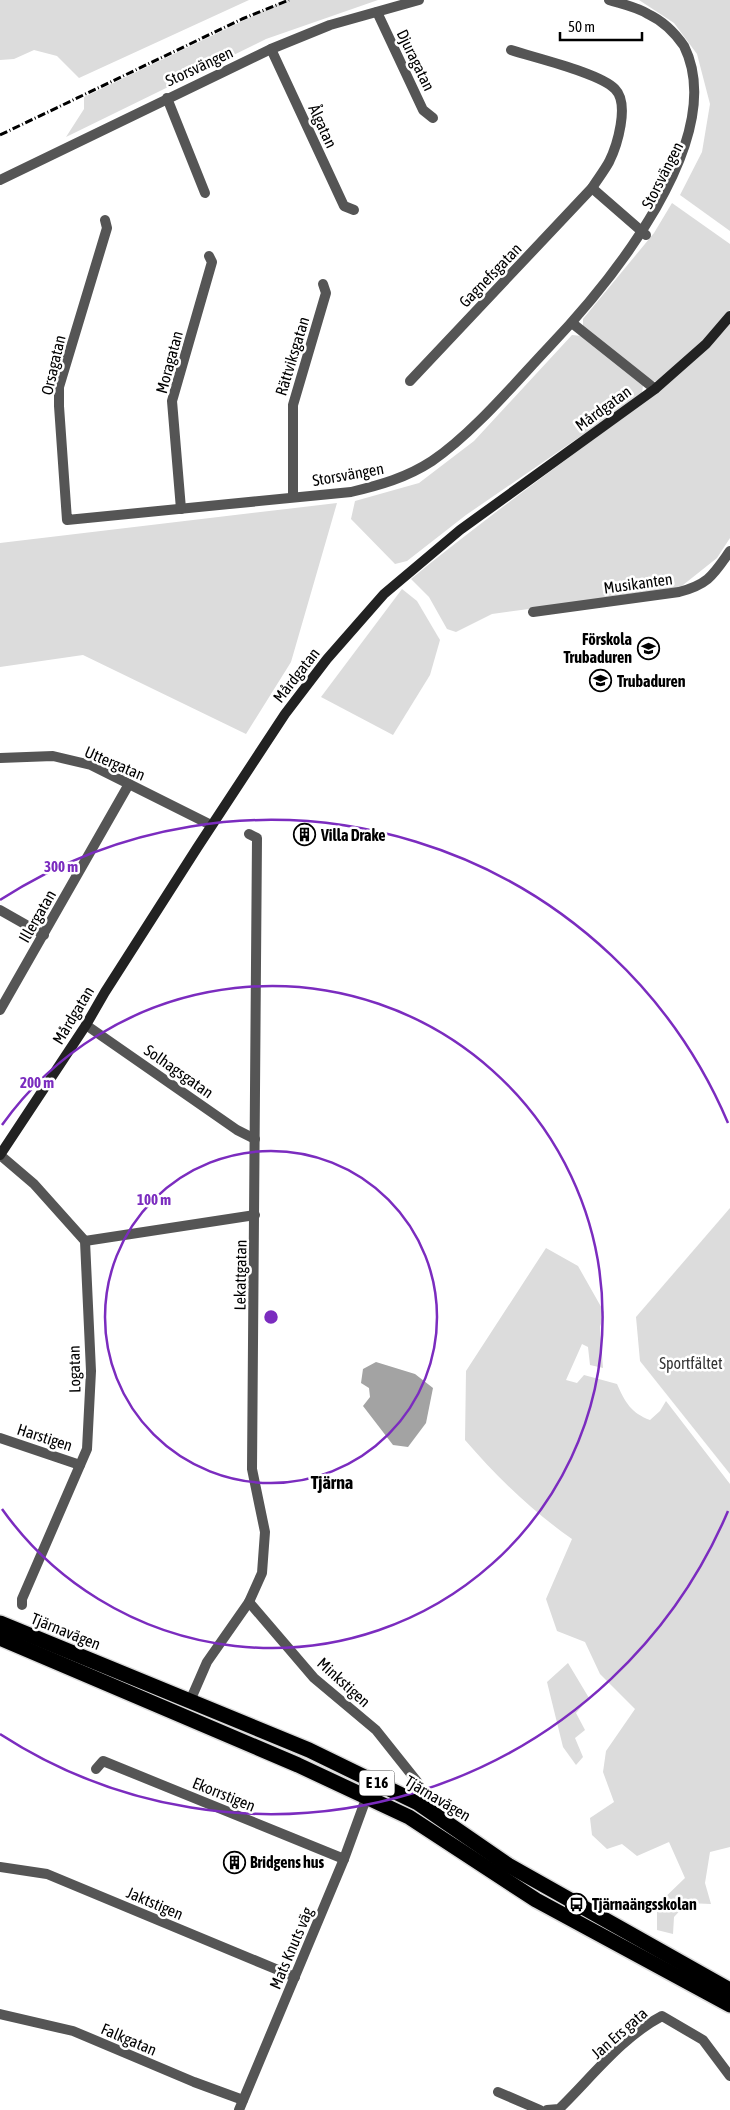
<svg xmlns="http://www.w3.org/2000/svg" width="730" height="2110" viewBox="0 0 730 2110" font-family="'Asap Condensed',sans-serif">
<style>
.green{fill:#dcdcdc}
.water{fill:#a3a3a3}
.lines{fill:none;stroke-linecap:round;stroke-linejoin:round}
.highway-casing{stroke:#dbdbdb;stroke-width:18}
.street{stroke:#555;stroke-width:10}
.secondary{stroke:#222;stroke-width:10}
.highway{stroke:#000;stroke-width:15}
.rail{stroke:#000;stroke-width:3;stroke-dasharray:8 2.5 1 2.5;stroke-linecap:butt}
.ring{fill:none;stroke:#7b2cbf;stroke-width:2.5}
.labels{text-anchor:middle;stroke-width:5;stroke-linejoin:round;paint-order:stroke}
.shield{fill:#fff;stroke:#4c4c4c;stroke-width:1}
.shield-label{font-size:15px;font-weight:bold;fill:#000}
.street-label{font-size:16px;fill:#000;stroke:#fff}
.poi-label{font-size:16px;font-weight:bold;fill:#000;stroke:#fff;text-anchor:start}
.park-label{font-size:16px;fill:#333;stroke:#fff}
.neighbourhood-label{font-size:18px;font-weight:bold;fill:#000;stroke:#fff}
.centre{fill:#7b2cbf;stroke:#fff;stroke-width:2.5}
.ring-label{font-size:15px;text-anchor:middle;font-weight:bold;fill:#7b2cbf;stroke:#fff;stroke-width:5;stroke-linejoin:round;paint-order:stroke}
</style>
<rect width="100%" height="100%" fill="#fff"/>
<g class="green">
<path d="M 0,0 L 249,0 L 79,78 L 57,56 L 34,50 L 14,59 L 0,60 Z"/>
<path d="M 286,0 L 378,0 L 266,39 L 66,137 L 84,109 L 84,97 Z"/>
<path d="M 639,0 L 730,0 L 730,231 L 680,195 L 702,152 L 710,104 L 697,54 L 674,23 Z"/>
<path d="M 672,203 L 730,244 L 730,310 L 704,340 L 657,382 L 647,379 L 583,328 L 583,319 L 654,233 Z"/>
<path d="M 730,324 L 730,538 L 717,558 L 678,589 L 492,614 L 456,632 L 447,629 L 429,597 L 411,579 C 466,534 522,492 579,450 C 632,411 686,374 730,324 Z"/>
<path d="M 572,335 L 582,336 L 643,385 L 642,394 L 466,515 L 407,561 L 395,564 L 351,519 L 355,501 L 419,483 L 474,441 Z"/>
<path d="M 337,503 L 291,662 L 246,734 L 83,655 L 0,667 L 0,543 Z"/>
<path d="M 402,589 L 417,601 L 440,640 L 430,675 L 393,735 L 321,697 Z"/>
<path d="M 730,1208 L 730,1474 L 640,1361 L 636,1317 Z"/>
<path d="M 546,1248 L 578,1266 L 604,1312 L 600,1327 L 603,1368 L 590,1365 L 588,1347 L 582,1344 L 566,1380 L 577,1383 L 584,1375 L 617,1384 C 625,1402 631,1413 650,1420 L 660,1411 L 666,1401 L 730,1484 L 730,1847 L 710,1852 L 705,1883 L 711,1904 L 687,1903 L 674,1917 L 673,1934 L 657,1930 L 657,1905 L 685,1878 L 669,1842 L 637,1856 L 622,1844 L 607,1849 L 592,1835 L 590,1818 L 614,1802 L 603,1772 L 606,1751 L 635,1709 L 600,1674 L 585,1642 L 557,1631 L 546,1599 L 572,1539 C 532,1511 497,1477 465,1440 L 466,1371 Z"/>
<path d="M 568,1663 L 589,1698 L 576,1713 L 585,1730 L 575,1738 L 583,1757 L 576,1765 L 563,1747 L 547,1682 Z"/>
</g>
<path class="water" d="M 376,1362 L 415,1374 L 433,1388 L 426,1423 L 408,1447 L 393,1445 L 363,1406 L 370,1397 L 369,1388 L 361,1383 L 363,1369 Z"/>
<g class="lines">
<defs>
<g id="highway">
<path d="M 0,1623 L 309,1750 L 418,1803 L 508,1865 L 730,1990"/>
<path d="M 0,1638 L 298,1765 L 409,1817 L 536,1900 L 730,2005"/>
</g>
</defs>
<use href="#highway" class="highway-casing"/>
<g class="street">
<path d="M 377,12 L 423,110 L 433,118"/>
<path d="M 271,49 L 344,206 L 354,210"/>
<path d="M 167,98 L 205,193"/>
<path d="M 0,180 L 271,49 L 330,25 L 419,0"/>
<path d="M 592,188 L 646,235"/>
<path d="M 105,220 L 107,228 L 59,387 L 59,406 L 67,520 L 351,492 C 380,485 406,478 432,461 C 472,434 514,384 548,348 C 608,285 730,139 684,46 C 675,33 663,21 648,14 C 637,7 622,4 609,0"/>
<path d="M 572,323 L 655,389"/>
<path d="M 410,381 L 592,188 C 597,180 604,171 609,162 C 617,146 630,104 615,89 C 600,73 535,58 511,50"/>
<path d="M 293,497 L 293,405 L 326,293 L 323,284"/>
<path d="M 181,509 L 172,401 L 212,262 L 209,256"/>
<path d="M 533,612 L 679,592 C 709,584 713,575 730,551"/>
<path d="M 0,758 L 53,756 L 91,765 L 211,825"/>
<path d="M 0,910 L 44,935"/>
<path d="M 0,1010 L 129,784"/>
<path d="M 86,1025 L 237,1130 L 255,1139"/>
<path d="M 0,1155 L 34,1184 L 85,1241 L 91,1371 L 87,1449 L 22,1599 L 22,1605"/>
<path d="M 85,1241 L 255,1215"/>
<path d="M 0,1438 L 80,1465"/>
<path d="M 249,1602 L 314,1678 L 376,1730 L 419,1784"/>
<path d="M 190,1701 L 207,1662 L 249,1602 L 262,1573 L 265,1532 L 252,1469 L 257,838 L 249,834"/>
<path d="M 96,1769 L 103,1761 L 344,1859"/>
<path d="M 0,1867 L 47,1874 L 295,1977"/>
<path d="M 0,2014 L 73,2031 L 194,2082 L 243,2100"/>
<path d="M 498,2092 L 540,2110"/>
<path d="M 239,2110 L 344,1859 L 367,1796"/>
<path d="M 547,2110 L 559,2109 C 591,2078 622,2037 662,2016 L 703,2040 L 730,2076"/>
</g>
<path class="secondary" d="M 0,1155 L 86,1025 L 105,992 L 197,848 L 285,714 L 327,659 L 384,594 L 460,530 L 655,389 L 706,344 L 730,316"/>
<use href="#highway" class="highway"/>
<path class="rail" d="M 0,135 L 242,19 L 289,0"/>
</g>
<g class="ring">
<circle cx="271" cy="1317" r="166"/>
<path d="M2 1125A331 331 0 1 1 2 1509"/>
<path d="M728 1511A497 497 0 0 1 0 1734M0 900A497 497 0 0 1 728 1123"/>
</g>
<defs>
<symbol id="school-ring" viewBox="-11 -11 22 22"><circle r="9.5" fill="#fff" stroke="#000" stroke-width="1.5"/><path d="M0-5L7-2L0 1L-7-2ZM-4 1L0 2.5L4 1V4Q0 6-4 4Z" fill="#000"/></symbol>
<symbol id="building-ring" viewBox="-11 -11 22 22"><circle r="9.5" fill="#fff" stroke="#000" stroke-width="1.5"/><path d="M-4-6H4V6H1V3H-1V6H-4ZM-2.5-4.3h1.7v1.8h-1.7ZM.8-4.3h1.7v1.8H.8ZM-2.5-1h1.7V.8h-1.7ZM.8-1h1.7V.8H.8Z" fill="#000"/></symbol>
<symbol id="bus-ring" viewBox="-11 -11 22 22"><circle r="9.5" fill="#fff" stroke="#000" stroke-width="1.5"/><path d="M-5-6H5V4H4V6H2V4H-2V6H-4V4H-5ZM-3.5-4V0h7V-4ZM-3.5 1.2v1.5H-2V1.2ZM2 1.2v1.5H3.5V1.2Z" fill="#000"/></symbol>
</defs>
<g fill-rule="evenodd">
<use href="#school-ring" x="636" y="636" width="25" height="25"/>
<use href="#school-ring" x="588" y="668" width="25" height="25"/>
<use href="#building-ring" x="292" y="822" width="25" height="25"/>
<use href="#building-ring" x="222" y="1850" width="25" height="25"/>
<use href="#bus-ring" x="564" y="1892" width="25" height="25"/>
</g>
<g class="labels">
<rect class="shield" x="359.5" y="1770.5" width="35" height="25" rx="4"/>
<g class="shield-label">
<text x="377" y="1788">E 16</text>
</g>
<g class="street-label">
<text transform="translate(416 60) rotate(64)" y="6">Djuragatan</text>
<text transform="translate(199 66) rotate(-25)" y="6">Storsvängen</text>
<text transform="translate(323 126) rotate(65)" y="6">Ålgatan</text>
<text transform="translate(662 175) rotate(-63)" y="6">Storsvängen</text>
<text transform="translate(490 275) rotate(-46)" y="6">Gagnefsgatan</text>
<text transform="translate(292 356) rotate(-73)" y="6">Rättviksgatan</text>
<text transform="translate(169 362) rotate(-75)" y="6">Moragatan</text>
<text transform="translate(53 365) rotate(-77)" y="6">Orsagatan</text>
<text transform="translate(603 408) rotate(-36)" y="6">Mårdgatan</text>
<text transform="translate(348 474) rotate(-10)" y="6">Storsvängen</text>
<text transform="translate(638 583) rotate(-8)" y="6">Musikanten</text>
<text transform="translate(296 675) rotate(-52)" y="6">Mårdgatan</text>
<text transform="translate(115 763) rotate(23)" y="6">Uttergatan</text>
<text transform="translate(37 916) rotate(-60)" y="6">Illergatan</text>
<text transform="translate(73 1015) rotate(-59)" y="6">Mårdgatan</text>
<text transform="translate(179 1071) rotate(35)" y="6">Solhagsgatan</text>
<text transform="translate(240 1275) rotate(-89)" y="6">Lekattgatan</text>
<text transform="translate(74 1369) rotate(-91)" y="6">Logatan</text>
<text transform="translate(45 1437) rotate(18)" y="6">Harstigen</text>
<text transform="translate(66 1631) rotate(22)" y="6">Tjärnavägen</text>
<text transform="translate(344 1682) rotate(42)" y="6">Minkstigen</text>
<text transform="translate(224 1794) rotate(22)" y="6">Ekorrstigen</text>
<text transform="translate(438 1798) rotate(31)" y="6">Tjärnavägen</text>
<text transform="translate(155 1903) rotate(23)" y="6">Jaktstigen</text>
<text transform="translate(291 1948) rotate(-67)" y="6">Mats Knuts väg</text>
<text transform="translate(619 2033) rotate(-41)" y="6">Jan Ers gata</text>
<text transform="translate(129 2039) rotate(23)" y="6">Falkgatan</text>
</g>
<g class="poi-label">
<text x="632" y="645" text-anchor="end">Förskola<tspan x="632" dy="18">Trubaduren</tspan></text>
<text x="617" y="687">Trubaduren</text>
<text x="321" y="841">Villa Drake</text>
<text x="250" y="1868">Bridgens hus</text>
<text x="592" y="1910">Tjärnaängsskolan</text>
</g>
<g class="park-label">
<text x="691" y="1369">Sportfältet</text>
</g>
<g class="neighbourhood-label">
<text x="332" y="1489">Tjärna</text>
</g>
</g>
<circle cx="271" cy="1317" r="8" class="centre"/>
<g class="ring-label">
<text x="61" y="872">300 m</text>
<text x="37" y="1088">200 m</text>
<text x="154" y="1205">100 m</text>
</g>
<path d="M560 32v8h82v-8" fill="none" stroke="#000000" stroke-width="2.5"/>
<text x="568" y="32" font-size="15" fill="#000000" stroke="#ffffff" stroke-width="4" paint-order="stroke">50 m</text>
</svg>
